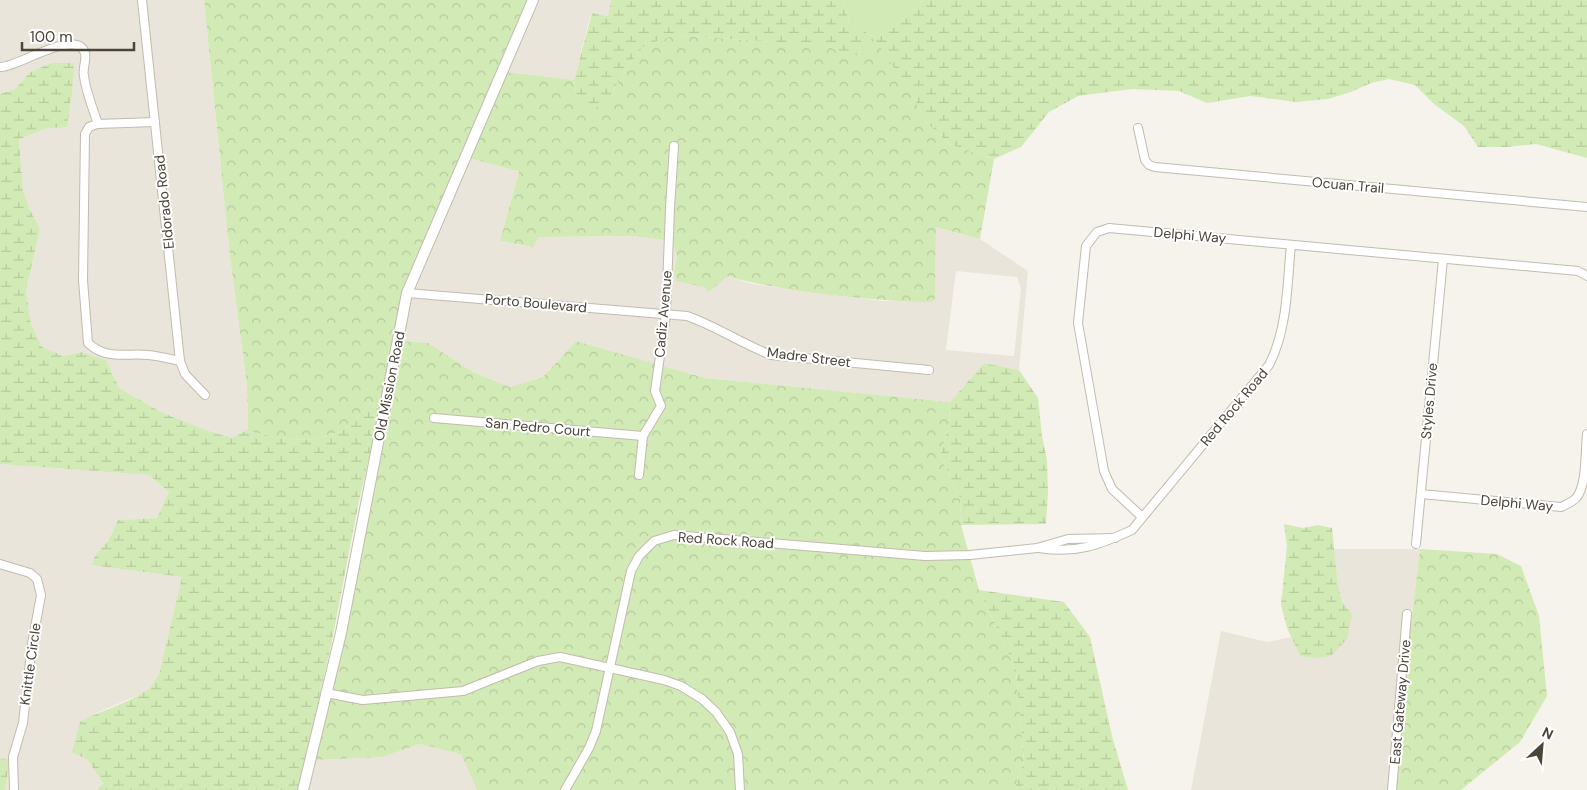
<svg xmlns="http://www.w3.org/2000/svg" width="1587" height="790" viewBox="0 0 1587 790" font-family="'DM Sans',sans-serif">
<style>
.residential{fill:#eae5da;fill-rule:evenodd}
.grass{fill:#d2eab5}
.forest{fill:url(#forest-crowns)}
.wetland{fill:url(#wetland-marsh)}
.lines{fill:none;stroke-linecap:round;stroke-linejoin:round}
.minor-casing{stroke:#c2bbae;stroke-width:10}
.tertiary-casing{stroke:#c2bbae;stroke-width:12}
.minor{stroke:#fff;stroke-width:8}
.tertiary{stroke:#fff;stroke-width:10}
.labels{text-anchor:middle;stroke-width:4;stroke-linejoin:round;paint-order:stroke}
.street-label{font-size:14px;fill:#4b4439;stroke:#fff}
</style>
<defs>
<pattern id="forest-crowns" width="20" height="18" patternUnits="userSpaceOnUse" patternTransform="scale(1.25)"><rect width="20" height="18" fill="#d2eab5"/><path d="M2 6a3 3 0 1 1 6 0M12 15a3 3 0 1 1 6 0" fill="none" stroke="#b6ca9c"/></pattern>
<pattern id="wetland-marsh" width="20" height="14" patternUnits="userSpaceOnUse" patternTransform="scale(1.25)"><rect width="20" height="14" fill="#d2eab5"/><path d="M1 5h8M5 5V1M11 12h8M15 12V8" fill="none" stroke="#b6ca9c"/></pattern>
</defs>
<rect width="100%" height="100%" fill="#f6f3ec"/>
<g class="residential">
<path d="M 0,0 L 204,0 L 230,257 L 247,385 L 248,430 L 232,438 L 206,430 L 163,413 L 119,388 L 106,360 L 82,352 L 64,356 L 42,347 L 31,324 L 26,290 L 40,229 L 30,210 L 23,191 L 19,138 L 47,128 L 67,126 L 29,73 L 15,89 L 0,94 Z"/>
<path d="M 537,0 L 611,0 L 608,16 L 591,13 L 574,80 L 506,72 Z"/>
<path d="M 469,158 L 519,170 L 500,241 L 532,247 L 539,237 L 632,236 L 673,241 L 677,256 L 674,273 L 711,291 L 719,283 L 728,276 L 748,283 L 813,293 L 884,301 L 935,298 L 936,227 L 980,239 L 1028,271 L 1019,370 L 984,363 L 950,402 L 705,378 L 576,341 L 543,377 L 510,387 L 473,372 L 428,343 L 401,341 L 410,294 ZM 956,271 L 1017,277 L 1021,289 L 1014,356 L 946,350 Z"/>
<path d="M 0,464 L 149,475 L 169,492 L 157,518 L 118,520 L 108,541 L 96,554 L 91,565 L 182,577 L 159,674 L 155,682 L 146,692 L 96,713 L 72,753 L 87,759 L 103,785 L 96,790 L 5,790 L 10,760 L 0,758 Z"/>
<path d="M 1334,549 L 1420,549 L 1391,790 L 1191,790 L 1221,631 L 1267,642 L 1291,637 L 1300,656 L 1352,614 L 1342,602 L 1338,585 Z"/>
<path d="M 420,744 L 461,753 L 477,790 L 307,790 L 315,760 L 382,757 Z"/>
</g>
<path class="grass" d="M 844,0 L 923,0 L 896,26 L 876,38 L 849,23 Z"/>
<g class="forest">
<path d="M 204,0 L 529,0 L 428,231 L 403,292 L 380,410 L 370,403 L 355,420 L 340,432 L 314,439 L 292,440 L 245,431 L 248,429 L 247,385 L 230,257 Z"/>
<path d="M 675,35 L 773,42 L 819,42 L 836,50 L 873,36 L 912,94 L 925,121 L 949,144 L 994,159 L 980,239 L 936,227 L 935,298 L 932,302 C 885,301 839,297 793,290 C 771,286 749,283 728,276 L 709,292 L 704,287 L 676,281 L 674,273 L 677,256 L 672,241 L 632,236 L 539,237 L 533,247 L 500,241 L 519,171 L 469,158 L 506,72 L 574,80 L 577,99 L 610,98 L 624,71 L 645,45 Z"/>
<path d="M 401,341 L 428,343 L 473,372 L 510,387 L 543,377 L 576,341 L 705,378 L 950,402 L 949,425 L 940,456 L 960,498 L 961,525 L 979,590 L 1016,670 L 1024,761 L 1014,790 L 477,790 L 461,754 L 420,744 L 382,757 L 315,760 Z"/>
<path d="M 1420,549 L 1497,554 L 1521,566 L 1539,616 L 1547,696 L 1520,742 L 1461,790 L 1391,790 Z"/>
</g>
<g class="wetland">
<path d="M 611,0 L 844,0 L 849,23 L 876,38 L 896,26 L 923,0 L 1587,0 L 1587,158 L 1536,144 L 1506,147 L 1478,147 L 1464,126 L 1434,104 L 1415,85 L 1389,79 L 1371,83 L 1351,92 L 1328,99 L 1296,102 L 1250,96 L 1207,103 L 1179,91 L 1132,89 L 1078,96 L 1049,112 L 1021,147 L 994,159 L 949,144 L 925,121 L 912,94 L 873,37 L 860,56 L 836,50 L 819,42 L 773,42 L 675,35 L 645,45 L 624,71 L 610,98 L 592,110 L 577,99 L 574,80 L 592,13 L 608,16 Z"/>
<path d="M 51,63 L 74,63 L 72,91 L 67,127 L 47,128 L 19,139 L 23,191 L 30,210 L 40,229 L 26,290 L 31,324 L 42,347 L 64,356 L 82,352 L 106,360 L 119,388 L 163,413 L 206,430 L 232,438 L 245,431 L 292,440 L 314,439 L 340,432 L 355,420 L 370,403 L 380,410 L 359,501 L 331,646 L 298,790 L 96,790 L 103,784 L 87,759 L 72,753 L 80,722 C 101,710 124,705 144,692 C 151,689 155,681 159,674 L 182,577 L 91,565 L 96,554 L 108,541 L 118,520 L 157,518 L 169,492 L 149,475 L 0,464 L 0,94 L 15,89 L 29,73 Z"/>
<path d="M 984,363 L 1019,370 L 1038,398 L 1042,436 L 1047,460 L 1048,492 L 1046,524 L 961,525 L 960,498 L 940,456 L 949,425 L 950,402 Z"/>
<path d="M 1284,524 L 1303,528 L 1318,525 L 1332,528 L 1338,585 L 1342,602 L 1352,614 L 1347,639 L 1331,656 L 1315,658 L 1300,656 L 1287,628 L 1281,605 L 1287,546 Z"/>
<path d="M 979,590 L 1064,602 L 1090,637 L 1112,736 L 1128,790 L 1014,790 L 1024,761 L 1016,670 Z"/>
<path d="M 0,758 L 10,760 L 5,790 L 0,790 Z"/>
</g>
<g class="lines">
<defs>
<g id="minor">
<path d="M 142,0 L 180,361 L 185,374 L 205,395"/>
<path d="M 0,67 C 17,68 76,27 85,53 C 87,60 82,69 84,76 C 86,92 93,109 98,124"/>
<path d="M 155,122 L 97,124 L 89,127 L 85,134 L 83,280 L 88,343 C 106,360 125,353 148,355 C 159,356 170,359 180,361"/>
<path d="M 1138,128 L 1145,160 L 1149,165 L 1155,167 L 1587,207"/>
<path d="M 407,293 L 687,316 C 716,326 742,344 771,355 L 929,370"/>
<path d="M 434,418 L 643,436"/>
<path d="M 639,475 L 643,436 L 661,406 L 655,391 L 666,314 L 670,208 L 674,146"/>
<path d="M 1421,494 L 1561,507 C 1567,504 1573,502 1577,497 C 1587,483 1585,451 1587,434"/>
<path d="M 1142,517 L 1112,489 L 1104,471 L 1078,323 L 1086,246 L 1097,232 L 1109,228 L 1578,271 L 1587,276"/>
<path d="M 1416,544 L 1443,259"/>
<path d="M 1039,548 C 1076,554 1099,545 1132,530 L 1269,365 C 1288,328 1287,284 1291,245"/>
<path d="M 0,564 L 30,573 L 37,579 L 41,595 L 32,644 L 23,723 L 13,757 L 14,790"/>
<path d="M 326,693 L 363,700 L 463,691 L 538,661 L 560,657 L 664,680 L 681,686 L 702,699 L 716,712 L 730,732 L 738,754 L 740,790"/>
<path d="M 565,790 L 589,748 L 596,731 L 631,571 L 639,556 L 654,541 L 674,535 L 925,556 L 970,555 L 1037,548 L 1068,539 L 1115,538"/>
<path d="M 1392,790 L 1407,614"/>
</g>
<path id="tertiary" d="M 303,790 L 341,633 L 407,293 L 533,0"/>
</defs>
<use href="#minor" class="minor-casing"/>
<use href="#tertiary" class="tertiary-casing"/>
<use href="#minor" class="minor"/>
<use href="#tertiary" class="tertiary"/>
</g>
<g class="labels">
<g class="street-label">
<text transform="translate(1348 185) rotate(5)" y="5">Ocuan Trail</text>
<text transform="translate(164 202) rotate(-96)" y="5">Eldorado Road</text>
<text transform="translate(1190 235) rotate(5)" y="5">Delphi Way</text>
<text transform="translate(536 303) rotate(5)" y="5">Porto Boulevard</text>
<text transform="translate(663 314) rotate(-85)" y="5">Cadiz Avenue</text>
<text transform="translate(809 357) rotate(7)" y="5">Madre Street</text>
<text transform="translate(389 386) rotate(-79)" y="5">Old Mission Road</text>
<text transform="translate(1429 401) rotate(-85)" y="5">Styles Drive</text>
<text transform="translate(1234 407) rotate(-50)" y="5">Red Rock Road</text>
<text transform="translate(538 427) rotate(5)" y="5">San Pedro Court</text>
<text transform="translate(1517 503) rotate(5)" y="5">Delphi Way</text>
<text transform="translate(726 540) rotate(4)" y="5">Red Rock Road</text>
<text transform="translate(30 664) rotate(-82)" y="5">Knittle Circle</text>
<text transform="translate(1400 702) rotate(-85)" y="5">East Gateway Drive</text>
</g>
</g>
<g transform="translate(1542 745) rotate(26)" stroke="#ffffff" stroke-width="4" paint-order="stroke">
<path d="M0-4L9 19L0 12L-9 19Z" fill="#4b4439"/>
<text y="-8" font-size="14" font-weight="bold" text-anchor="middle" fill="#4b4439">N</text>
</g>
<path d="M22 42v8h112v-8" fill="none" stroke="#4b4439" stroke-width="2.5"/>
<text x="30" y="42" font-size="15" fill="#4b4439" stroke="#ffffff" stroke-width="4" paint-order="stroke">100 m</text>
</svg>
